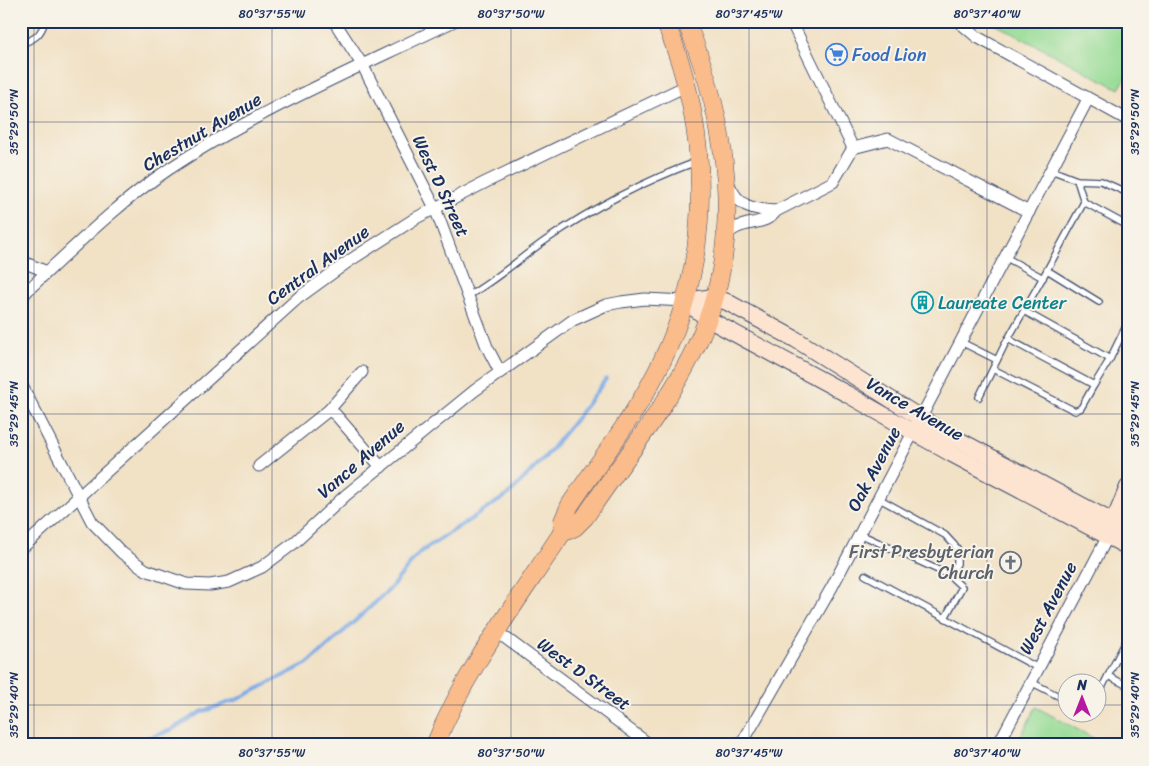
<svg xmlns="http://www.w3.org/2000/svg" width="1149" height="766" viewBox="0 0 1149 766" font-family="Sriracha,sans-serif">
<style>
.green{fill:#96dc95;stroke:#58867a}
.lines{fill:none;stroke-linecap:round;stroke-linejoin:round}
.stream{stroke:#7babe6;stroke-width:4}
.lane-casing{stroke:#3b4a6d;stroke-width:8}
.street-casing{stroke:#3b4a6d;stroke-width:13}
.secondary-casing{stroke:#3b4a6d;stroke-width:18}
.primary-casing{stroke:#3b4a6d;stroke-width:19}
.lane{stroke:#fff;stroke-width:5.5}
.street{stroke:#fff;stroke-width:11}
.secondary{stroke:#fde4d1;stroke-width:16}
.primary{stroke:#fabc8b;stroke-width:18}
.ticks{fill:none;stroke:#1b2f5e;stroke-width:1;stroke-opacity:0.45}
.labels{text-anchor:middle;stroke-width:4;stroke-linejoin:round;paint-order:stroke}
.shop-label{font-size:18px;fill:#366cbe;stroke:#f7f3e8;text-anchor:start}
.street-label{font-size:18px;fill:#1b2f5e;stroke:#f7f3e8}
.culture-label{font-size:18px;fill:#0d838f;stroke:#f7f3e8;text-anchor:start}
.worship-label{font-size:18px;fill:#5b616d;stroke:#f7f3e8;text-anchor:end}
.neatline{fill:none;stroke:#1b2f5e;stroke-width:2}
.ticks-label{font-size:12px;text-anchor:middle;fill:#1b2f5e}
</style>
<rect width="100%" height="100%" fill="#f7f3e8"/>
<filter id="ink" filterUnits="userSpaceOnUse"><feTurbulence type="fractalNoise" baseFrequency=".02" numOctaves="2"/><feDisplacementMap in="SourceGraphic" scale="10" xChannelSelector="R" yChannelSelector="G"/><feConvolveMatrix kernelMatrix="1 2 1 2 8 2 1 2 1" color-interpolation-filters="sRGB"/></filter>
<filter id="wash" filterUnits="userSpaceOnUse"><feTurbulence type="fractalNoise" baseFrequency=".0096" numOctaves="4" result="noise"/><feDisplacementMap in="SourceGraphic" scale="20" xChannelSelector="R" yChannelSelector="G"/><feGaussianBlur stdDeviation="1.12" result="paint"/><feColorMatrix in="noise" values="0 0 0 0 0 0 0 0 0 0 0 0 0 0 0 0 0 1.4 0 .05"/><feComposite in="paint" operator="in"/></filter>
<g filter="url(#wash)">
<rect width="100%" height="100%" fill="#f1e1c5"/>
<g class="green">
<path d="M 989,21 L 1128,21 L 1128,74 L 1119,89 Z"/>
<path d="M 1036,707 L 1106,745 L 1016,745 Z"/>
</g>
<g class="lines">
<path class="stream" d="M 135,745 L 141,740 L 169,731 L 201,712 L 236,700 L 310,662 L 389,590 L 419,553 L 509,494 L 545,457 L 579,415 L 606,379"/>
</g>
</g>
<g filter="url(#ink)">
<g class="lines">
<defs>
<g id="lane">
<path d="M 21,44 C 35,39 41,35 45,21"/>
<path d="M 1051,170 L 1077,180 L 1101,181 L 1128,193"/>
<path d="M 1077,180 L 1084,202 L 1128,226"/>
<path d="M 1084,202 L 1047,270 L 1099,302"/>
<path d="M 1005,257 L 1043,278"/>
<path d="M 468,296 C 496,280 520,258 546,240 C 591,209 645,181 696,162"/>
<path d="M 1024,311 L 1110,359 L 1094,385"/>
<path d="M 961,342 L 997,360"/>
<path d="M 1110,359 L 1128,322"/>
<path d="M 993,369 L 1075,411 L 1081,408 L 1094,385 L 1008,339"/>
<path d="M 979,397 L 1004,346 L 1047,270"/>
<path d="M 860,534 L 949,575 L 957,564 L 957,548 L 945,535 L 878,498"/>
<path d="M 865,575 L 1038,668"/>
<path d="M 945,618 L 962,587 L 949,575"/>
<path d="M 1108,676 L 1128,686"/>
<path d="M 1031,682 L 1066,700"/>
<path d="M 1096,699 L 1126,641"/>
</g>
<g id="street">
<path d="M 334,21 L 363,66 L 435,208 L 487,347 L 500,372"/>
<path d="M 791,21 L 853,148 L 888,139 L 1029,212"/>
<path d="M 958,21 L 977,37 L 1128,120"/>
<path d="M 728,182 C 738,208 752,209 776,211"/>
<path d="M 726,237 C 737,218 765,228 776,211 L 833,182 L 853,148"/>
<path d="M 21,261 L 47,272"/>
<path d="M 21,298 L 28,290 C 73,248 118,203 169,169 C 258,110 358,68 454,21"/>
<path d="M 21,384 L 92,522 L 122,553 L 146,570 L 186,584 L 210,585 L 229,582 L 262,567 L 294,543 L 346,495 L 474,391 L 573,320 L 606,305 L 621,302 L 645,299 L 685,301"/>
<path d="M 329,410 L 362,372"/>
<path d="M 259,466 L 329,410 L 336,415 L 381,467"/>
<path d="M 21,549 L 298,298 L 349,261 L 416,218 L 486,182 L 688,85"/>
<path d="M 496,631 L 650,745"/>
<path d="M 741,745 L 832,587 L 1088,99"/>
<path d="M 998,745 L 1108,536"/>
</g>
<g id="secondary">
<path d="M 685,301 L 708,319 L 847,394 L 952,454 L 1128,547"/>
<path d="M 685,301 L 714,297 L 727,302 L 795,339 L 938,429 L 1128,530"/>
<path d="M 1110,531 L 1128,487"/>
</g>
<g id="primary">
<path d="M 562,533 L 575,527 L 585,517 C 623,460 669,405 698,342 C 746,239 728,123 686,21"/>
<path d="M 435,745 C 466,668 517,602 562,533 L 563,521 L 570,505 C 602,457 639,411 663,359 C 714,251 710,129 665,21"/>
</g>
</defs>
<use href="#lane" class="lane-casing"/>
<use href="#street" class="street-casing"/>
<use href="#secondary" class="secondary-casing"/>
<use href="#primary" class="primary-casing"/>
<use href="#lane" class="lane"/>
<use href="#street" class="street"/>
<use href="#secondary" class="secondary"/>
<use href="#primary" class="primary"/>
</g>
</g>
<path class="ticks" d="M 34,21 L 34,745M 272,21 L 272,745M 511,21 L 511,745M 749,21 L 749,745M 987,21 L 987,745M 21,122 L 1128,122M 21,414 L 1128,414M 21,705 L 1066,705M 1096,705 L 1128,705"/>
<defs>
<symbol id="supermarket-ring" viewBox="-11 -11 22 22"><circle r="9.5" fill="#f7f3e8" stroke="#3f7fe0" stroke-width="1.5"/><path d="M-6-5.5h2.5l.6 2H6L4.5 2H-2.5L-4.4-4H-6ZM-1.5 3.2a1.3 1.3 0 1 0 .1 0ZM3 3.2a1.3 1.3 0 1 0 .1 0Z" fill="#3f7fe0"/></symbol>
<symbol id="building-ring" viewBox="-11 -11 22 22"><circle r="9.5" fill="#f7f3e8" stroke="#0f9aa8" stroke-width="1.5"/><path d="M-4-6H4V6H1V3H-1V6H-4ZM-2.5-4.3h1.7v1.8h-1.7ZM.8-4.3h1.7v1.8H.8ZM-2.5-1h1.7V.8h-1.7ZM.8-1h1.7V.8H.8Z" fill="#0f9aa8"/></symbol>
<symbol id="church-ring" viewBox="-11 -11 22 22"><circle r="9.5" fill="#f7f3e8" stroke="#6b7280" stroke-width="1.5"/><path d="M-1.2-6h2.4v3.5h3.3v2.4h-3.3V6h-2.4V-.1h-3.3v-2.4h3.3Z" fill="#6b7280"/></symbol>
</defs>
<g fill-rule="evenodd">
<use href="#supermarket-ring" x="824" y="42" width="25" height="25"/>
<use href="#building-ring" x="910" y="290" width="25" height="25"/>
<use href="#church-ring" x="998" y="550" width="25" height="25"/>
</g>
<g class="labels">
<g class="shop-label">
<text x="852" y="61">Food Lion</text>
</g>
<g class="street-label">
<text transform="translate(202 132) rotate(-31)" y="6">Chestnut Avenue</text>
<text transform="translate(441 186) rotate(65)" y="6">West D Street</text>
<text transform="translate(318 265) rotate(-36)" y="6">Central Avenue</text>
<text transform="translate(915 409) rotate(30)" y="6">Vance Avenue</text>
<text transform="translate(361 459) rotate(-41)" y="6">Vance Avenue</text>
<text transform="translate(874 469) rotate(-62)" y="6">Oak Avenue</text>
<text transform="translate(1048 608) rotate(-62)" y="6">West Avenue</text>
<text transform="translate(584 674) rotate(36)" y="6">West D Street</text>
</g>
<g class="culture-label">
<text x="938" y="309">Laureate Center</text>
</g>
<g class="worship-label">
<text x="994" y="558">First Presbyterian<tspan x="994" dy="21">Church</tspan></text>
</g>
</g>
<rect width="1149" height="766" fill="none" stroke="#f7f3e8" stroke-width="55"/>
<g transform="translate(1082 698)"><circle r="24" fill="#f7f3e8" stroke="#9fa5b1"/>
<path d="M0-4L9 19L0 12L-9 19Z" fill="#b5179e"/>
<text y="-8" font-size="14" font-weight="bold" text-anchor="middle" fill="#1b2f5e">N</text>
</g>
<rect x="28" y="28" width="1094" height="710" class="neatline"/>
<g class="ticks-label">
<text x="272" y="18">80°37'55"W</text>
<text x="511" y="18">80°37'50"W</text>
<text x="749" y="18">80°37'45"W</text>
<text x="987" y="18">80°37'40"W</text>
<text transform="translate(14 122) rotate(-90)" y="4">35°29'50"N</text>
<text transform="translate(1135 122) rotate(-90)" y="4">35°29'50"N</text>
<text transform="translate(14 414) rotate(-90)" y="4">35°29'45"N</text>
<text transform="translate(1135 414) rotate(-90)" y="4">35°29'45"N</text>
<text transform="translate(14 705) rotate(-90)" y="4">35°29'40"N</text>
<text transform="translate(1135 705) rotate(-90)" y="4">35°29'40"N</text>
<text x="272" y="757">80°37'55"W</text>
<text x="511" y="757">80°37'50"W</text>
<text x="749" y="757">80°37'45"W</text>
<text x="987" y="757">80°37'40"W</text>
</g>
</svg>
